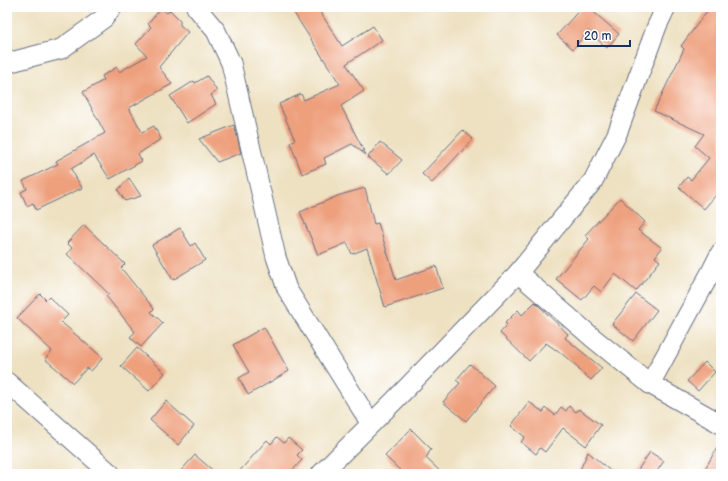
<svg xmlns="http://www.w3.org/2000/svg" width="728" height="481" viewBox="0 0 728 481" font-family="'Balsamiq Sans',sans-serif">
<style>
.building{fill:#ee9f7b}
.lines{fill:none;stroke-linecap:round;stroke-linejoin:round}
.minor-casing{stroke:#656d81;stroke-width:21}
.minor{stroke:#fff;stroke-width:19}
</style>
<rect width="100%" height="100%" fill="#fff"/>
<filter id="ink" filterUnits="userSpaceOnUse"><feTurbulence type="fractalNoise" baseFrequency=".025" numOctaves="2"/><feDisplacementMap in="SourceGraphic" scale="8" xChannelSelector="R" yChannelSelector="G"/><feConvolveMatrix kernelMatrix="1 2 1 2 8 2 1 2 1" color-interpolation-filters="sRGB"/></filter>
<filter id="wash" filterUnits="userSpaceOnUse"><feTurbulence type="fractalNoise" baseFrequency=".012" numOctaves="4" result="noise"/><feDisplacementMap in="SourceGraphic" scale="16" xChannelSelector="R" yChannelSelector="G"/><feGaussianBlur stdDeviation="0.9" result="paint"/><feColorMatrix in="noise" values="0 0 0 0 0 0 0 0 0 0 0 0 0 0 0 0 0 1.4 0 .05"/><feComposite in="paint" operator="in"/></filter>
<g filter="url(#wash)">
<rect width="100%" height="100%" fill="#eee1c1"/>
<g id="blocks">
<g class="building">
<path d="M 290,7 L 317,7 L 342,46 L 373,26 L 382,40 L 346,64 L 364,91 L 341,106 L 366,155 L 352,144 L 324,158 L 326,164 L 302,174 L 290,142 L 295,140 L 279,104 L 301,94 L 304,100 L 340,84 Z"/>
<path d="M 582,7 L 588,7 L 619,34 L 607,48 L 588,31 L 573,49 L 557,35 Z"/>
<path d="M 710,7 L 721,7 L 721,189 L 704,209 L 679,187 L 687,177 L 691,180 L 709,158 L 695,146 L 704,134 L 654,111 L 684,49 L 681,46 Z"/>
<path d="M 161,8 L 167,13 L 170,10 L 180,20 L 180,25 L 188,32 L 159,67 L 172,84 L 129,108 L 142,132 L 154,126 L 161,139 L 138,154 L 142,161 L 110,179 L 94,155 L 71,169 L 82,188 L 36,210 L 33,203 L 27,206 L 21,192 L 27,189 L 23,181 L 58,164 L 56,161 L 105,133 L 83,92 L 104,80 L 102,76 L 117,67 L 119,72 L 147,56 L 136,44 L 151,27 L 148,24 Z"/>
<path d="M 207,76 L 217,91 L 211,95 L 216,104 L 187,123 L 170,96 L 194,81 L 195,83 Z"/>
<path d="M 234,125 L 241,153 L 217,162 L 199,139 Z"/>
<path d="M 463,130 L 473,139 L 432,183 L 422,174 Z"/>
<path d="M 380,142 L 402,160 L 389,174 L 368,157 Z"/>
<path d="M 129,178 L 141,196 L 125,201 L 118,190 Z"/>
<path d="M 365,188 L 374,224 L 378,223 L 396,280 L 436,266 L 443,288 L 385,307 L 367,248 L 352,254 L 347,243 L 318,255 L 300,212 L 340,195 Z"/>
<path d="M 620,198 L 645,222 L 638,230 L 662,248 L 655,257 L 660,261 L 636,291 L 615,274 L 601,292 L 594,286 L 582,300 L 556,279 L 589,239 L 585,235 Z"/>
<path d="M 84,225 L 125,264 L 121,268 L 154,309 L 151,312 L 163,323 L 141,347 L 130,337 L 135,332 L 106,296 L 109,294 L 67,254 L 72,248 L 67,243 Z"/>
<path d="M 180,228 L 191,246 L 195,243 L 205,260 L 173,280 L 152,245 Z"/>
<path d="M 40,294 L 46,300 L 49,297 L 68,315 L 61,322 L 103,358 L 91,371 L 87,368 L 73,383 L 45,359 L 52,351 L 17,318 Z"/>
<path d="M 636,294 L 657,310 L 633,341 L 612,324 Z"/>
<path d="M 535,302 L 568,334 L 565,338 L 602,368 L 591,380 L 578,369 L 579,368 L 556,349 L 556,350 L 546,343 L 529,361 L 500,333 L 507,325 L 505,323 L 518,310 L 522,315 Z"/>
<path d="M 264,327 L 289,371 L 248,395 L 239,378 L 249,372 L 233,345 Z"/>
<path d="M 137,348 L 165,373 L 149,391 L 121,366 Z"/>
<path d="M 705,362 L 715,372 L 698,391 L 687,381 Z"/>
<path d="M 470,364 L 495,386 L 466,421 L 443,402 L 460,383 L 456,380 Z"/>
<path d="M 166,401 L 194,426 L 178,445 L 150,420 Z"/>
<path d="M 529,402 L 543,412 L 546,408 L 555,415 L 561,407 L 566,411 L 569,406 L 576,412 L 579,409 L 601,425 L 586,446 L 563,428 L 545,452 L 540,448 L 536,454 L 521,442 L 525,437 L 511,426 Z"/>
<path d="M 411,429 L 431,449 L 426,458 L 443,474 L 404,474 L 385,456 Z"/>
<path d="M 277,437 L 284,443 L 288,438 L 302,450 L 297,455 L 302,460 L 289,474 L 237,474 L 267,440 L 271,444 Z"/>
<path d="M 721,441 L 721,474 L 702,474 Z"/>
<path d="M 588,452 L 614,474 L 578,474 Z"/>
<path d="M 650,452 L 664,461 L 655,474 L 635,474 Z"/>
<path d="M 195,455 L 217,474 L 178,474 Z"/>
</g>
</g>
</g>
<g filter="url(#ink)">
<use href="#blocks" fill-opacity="0" stroke="#656d81" stroke-width="1"/>
<g class="lines">
<defs>
<g id="minor">
<path d="M 196,7 L 216,31 L 231,63 L 276,257 L 287,289 L 371,424"/>
<path d="M 7,63 L 61,49 L 104,18 L 112,7"/>
<path d="M 518,273 L 593,338 L 650,384 L 721,424"/>
<path d="M 7,382 L 111,474"/>
<path d="M 650,384 L 711,272 L 721,252"/>
<path d="M 321,474 L 393,402 L 518,273 L 593,181 L 617,134 L 657,26 L 666,7"/>
</g>
</defs>
<use href="#minor" class="minor-casing"/>
<use href="#minor" class="minor"/>
</g>
</g>
<rect width="728" height="481" fill="none" stroke="#fff" stroke-width="24"/>
<path d="M578 40v6h52v-6" fill="none" stroke="#1b2f5e" stroke-width="2"/>
<text x="584" y="40" font-size="12" fill="#1b2f5e" stroke="#ffffff" stroke-width="3" paint-order="stroke">20 m</text>
</svg>
